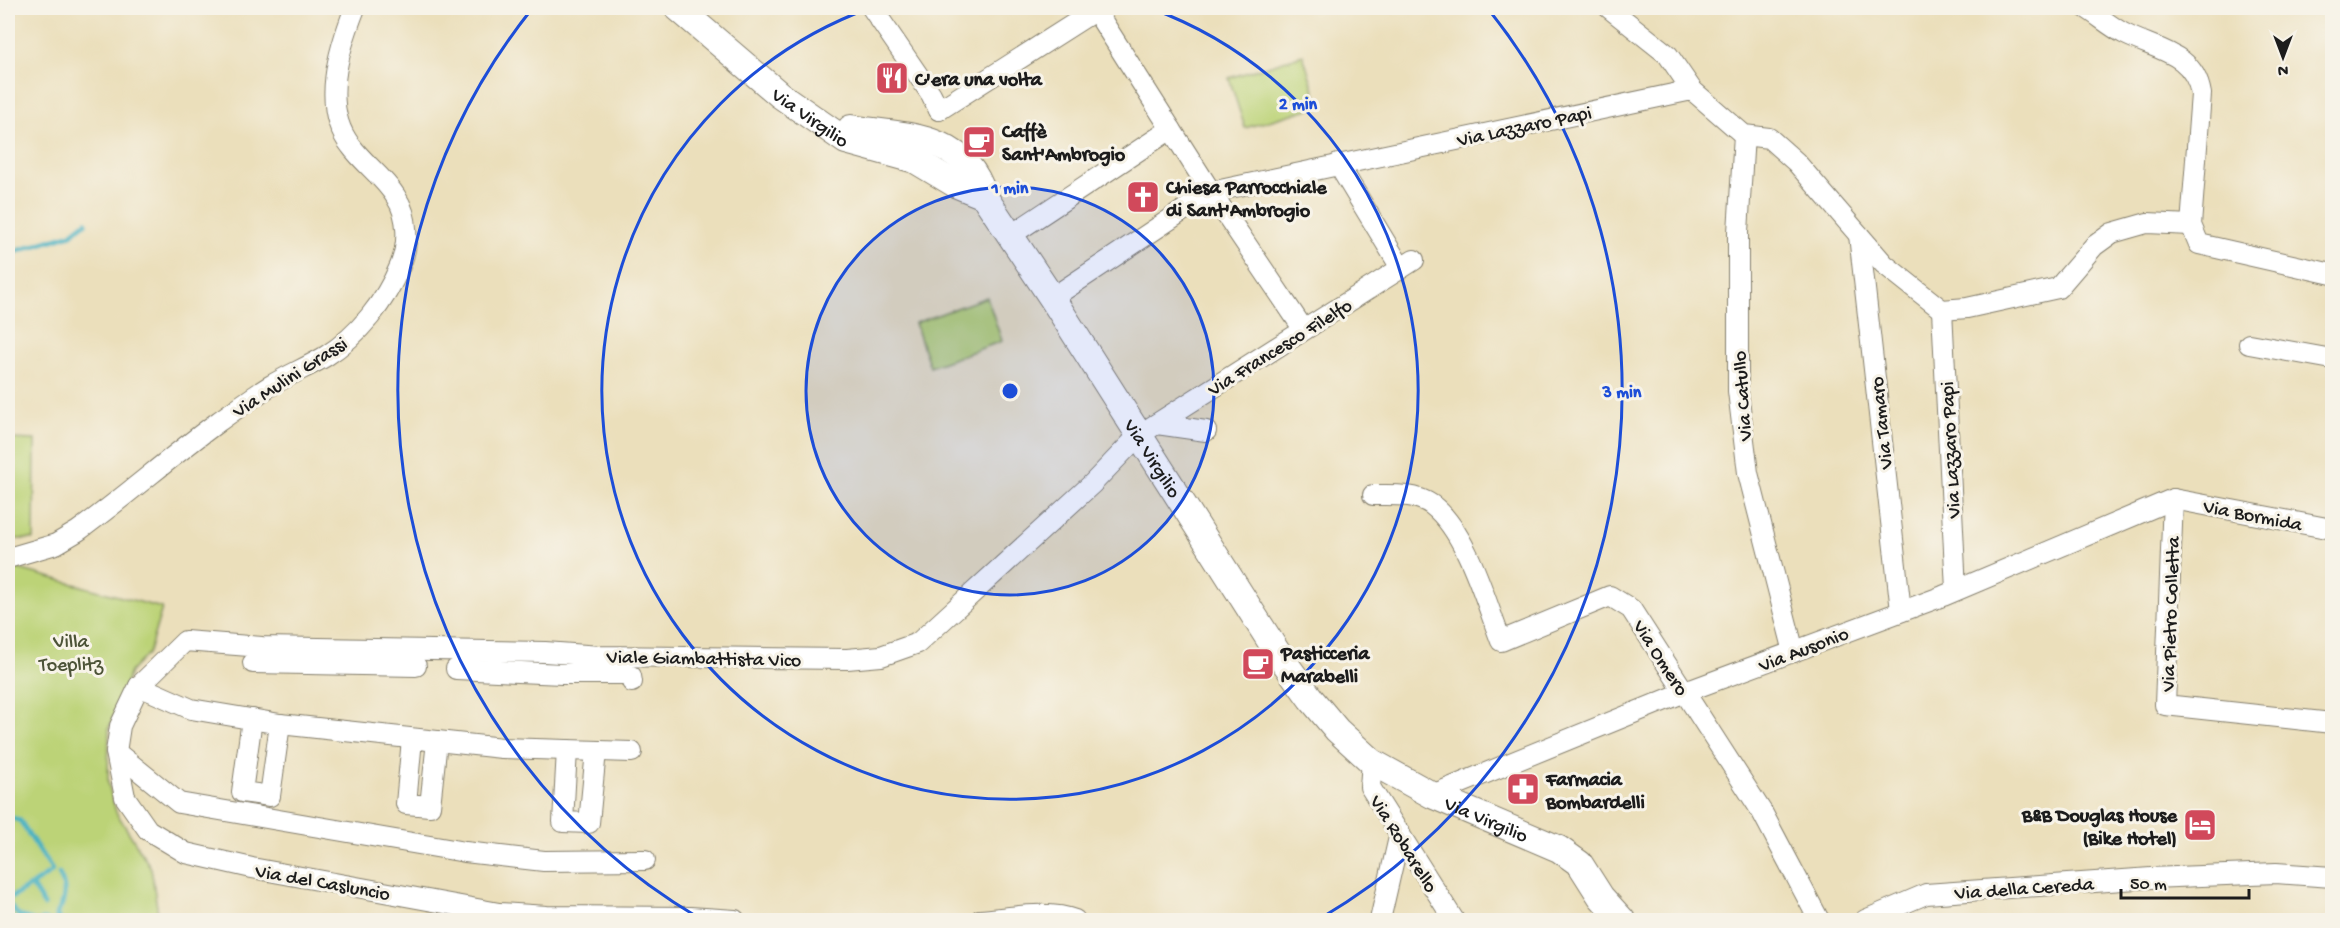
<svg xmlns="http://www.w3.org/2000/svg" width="2340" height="928" viewBox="0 0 2340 928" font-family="'Gochi Hand',sans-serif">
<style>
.green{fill:#bcd377;stroke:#6c784a;stroke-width:1.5}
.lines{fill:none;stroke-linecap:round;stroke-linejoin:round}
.stream{stroke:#44b1c1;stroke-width:5}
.minor-casing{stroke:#847e6c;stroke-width:22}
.major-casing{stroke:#847e6c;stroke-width:28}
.minor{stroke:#fff;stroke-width:20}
.major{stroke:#fff;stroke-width:26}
.ring{fill:none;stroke:#1d4ed8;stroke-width:3}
.labels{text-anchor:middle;stroke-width:6;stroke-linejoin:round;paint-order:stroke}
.poi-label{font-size:20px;font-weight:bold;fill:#1c1c1c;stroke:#f7f3e8;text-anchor:start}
.street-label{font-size:20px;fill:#1c1c1c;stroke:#f7f3e8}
.park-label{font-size:20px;fill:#4c5337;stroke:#f7f3e8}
.centre{fill:#1d4ed8;stroke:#f7f3e8;stroke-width:3}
.ring-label{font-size:18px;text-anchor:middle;font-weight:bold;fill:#1d4ed8;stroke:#f7f3e8;stroke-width:6;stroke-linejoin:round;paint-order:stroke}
</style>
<rect width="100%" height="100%" fill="#f7f3e8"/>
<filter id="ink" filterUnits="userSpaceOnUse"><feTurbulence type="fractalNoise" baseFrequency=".0167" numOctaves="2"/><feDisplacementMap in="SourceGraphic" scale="12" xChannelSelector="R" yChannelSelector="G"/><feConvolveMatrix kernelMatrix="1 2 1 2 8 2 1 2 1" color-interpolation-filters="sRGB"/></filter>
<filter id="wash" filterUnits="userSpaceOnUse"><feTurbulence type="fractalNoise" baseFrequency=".008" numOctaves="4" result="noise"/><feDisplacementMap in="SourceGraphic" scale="24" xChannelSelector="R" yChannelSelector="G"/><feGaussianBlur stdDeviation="1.35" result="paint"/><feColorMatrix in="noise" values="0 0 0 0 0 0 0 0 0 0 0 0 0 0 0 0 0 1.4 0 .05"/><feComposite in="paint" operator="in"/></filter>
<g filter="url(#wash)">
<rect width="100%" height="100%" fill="#ebdfbb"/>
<g class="green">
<path d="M 1303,55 L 1319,106 L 1245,128 L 1229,78 Z"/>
<path d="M 987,297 L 1002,341 L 930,367 L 915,323 Z"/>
<path d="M 8,439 L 35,440 L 34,539 L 8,539 Z"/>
<path d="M 8,566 L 162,608 L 149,652 L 130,672 L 109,728 L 108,783 L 116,812 L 151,868 L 159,920 L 8,920 Z"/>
</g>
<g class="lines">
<g class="stream">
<path d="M 8,254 L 71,234 L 86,222"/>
<path d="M 8,817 L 19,820"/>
<path d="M 21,822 L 35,844"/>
<path d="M 37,847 L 52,870"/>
<path d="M 59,874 C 67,888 66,901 56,915 L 60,920"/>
<path d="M 33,884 L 51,872"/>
<path d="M 32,886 L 44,905"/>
<path d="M 12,897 L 30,886"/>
<path d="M 9,904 L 19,916 L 32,920"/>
<path d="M 42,920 L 46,920"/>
</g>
</g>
</g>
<g filter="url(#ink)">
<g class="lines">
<defs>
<g id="minor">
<path d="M 872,8 L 931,94 L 939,110"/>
<path d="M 1094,8 L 1211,192 L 1304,330"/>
<path d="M 1609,8 L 1668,55 L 1692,90"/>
<path d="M 2086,8 C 2099,16 2111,27 2125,34 C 2156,50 2194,52 2201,94 L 2191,225 L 2199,244 L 2332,274"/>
<path d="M 939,110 L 1099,8"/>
<path d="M 1744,135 L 1738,232 L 1738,391 L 1748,473 L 1794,652"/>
<path d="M 1338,164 L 1401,268"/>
<path d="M 1011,235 L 1171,129"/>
<path d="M 1859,235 L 1901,611"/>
<path d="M 1052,298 L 1211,192 L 1692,90 L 1744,135 L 1769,138 L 1796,162 L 1884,264 L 1942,310 L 1967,308 L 2058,288 L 2094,246 L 2112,233 L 2147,223 L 2191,225"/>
<path d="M 1942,310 L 1956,590"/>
<path d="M 2249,344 L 2332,359"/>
<path d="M 1157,424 L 1206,431"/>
<path d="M 1373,495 C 1392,495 1415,493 1432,505 C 1467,532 1485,600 1501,641 L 1610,596 L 1631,609 L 1762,812 L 1819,920"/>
<path d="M 2173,499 L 2165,705 L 2332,723"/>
<path d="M 2173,499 L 2332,529"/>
<path d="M 8,558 L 56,544 L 78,531 C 126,496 170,457 218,422 C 235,410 252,397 270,386 C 288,375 308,367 326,356 C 359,335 385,302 400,266 C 409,244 409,217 396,197 C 384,177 364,164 351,146 C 320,107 339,49 355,8"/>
<path d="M 253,663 L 416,666"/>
<path d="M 456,669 L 562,674 L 626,674 L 631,676 L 632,682"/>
<path d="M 139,686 L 191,709 L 280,724 L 502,748 L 632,752"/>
<path d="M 252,719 L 242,792 L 270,796 L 280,724"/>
<path d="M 412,739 L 406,804 L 430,806 L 437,741"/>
<path d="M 567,750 L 563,822 L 589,823 L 596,751"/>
<path d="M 116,752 L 179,803 L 465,852 L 544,861 L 645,860"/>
<path d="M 1372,762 L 1370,787 L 1454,920"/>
<path d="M 1432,795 L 1685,692 L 1943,596 L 2173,499"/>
<path d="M 735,920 L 690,917 L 547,916 L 499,913 L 252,868 L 186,853 L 148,830 L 125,797 L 116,752 L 120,726 L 139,686 L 185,641 L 262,647 L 545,652 L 600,656 L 847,659 L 881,656 L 918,643 L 1092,484 L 1139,435 L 1414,260"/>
<path d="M 980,920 C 1010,918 1048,909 1075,920"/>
<path d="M 1380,920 L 1400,833"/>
<path d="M 1865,920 L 1926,894 L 2151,878 L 2276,873 L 2332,877"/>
</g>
<g id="major">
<path id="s1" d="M 678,8 L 780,95 L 846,141 L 915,160 L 955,184 L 984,196 L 1052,298 L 1279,655 L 1311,699 L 1337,730 L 1372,762 L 1432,795 L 1559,849 L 1580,864 L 1601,897 L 1622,920"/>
<path d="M 851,128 C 906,136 965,134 984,196"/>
</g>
</defs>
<use href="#minor" class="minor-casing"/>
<use href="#major" class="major-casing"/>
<use href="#minor" class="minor"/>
<use href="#major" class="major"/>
</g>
</g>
<circle cx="1010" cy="391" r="204" fill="#1d4ed8" fill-opacity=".12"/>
<g class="ring">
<circle cx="1010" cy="391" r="204"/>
<path d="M1150 8A408 408 0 1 1 870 8"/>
<path d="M699 918A612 612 0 0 1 531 10M1489 10A612 612 0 0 1 1321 918"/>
</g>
<defs>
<symbol id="restaurant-square" viewBox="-11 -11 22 22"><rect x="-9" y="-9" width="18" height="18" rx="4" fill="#d1495b" stroke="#f7f3e8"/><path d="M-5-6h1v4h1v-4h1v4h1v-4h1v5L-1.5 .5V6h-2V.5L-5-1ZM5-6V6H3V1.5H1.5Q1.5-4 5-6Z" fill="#fff"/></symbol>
<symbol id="cafe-square" viewBox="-11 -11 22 22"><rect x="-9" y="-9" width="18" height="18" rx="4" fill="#d1495b" stroke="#f7f3e8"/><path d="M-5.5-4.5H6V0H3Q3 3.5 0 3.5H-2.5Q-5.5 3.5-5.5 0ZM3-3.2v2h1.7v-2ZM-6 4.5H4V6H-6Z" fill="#fff"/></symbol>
<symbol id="church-square" viewBox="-11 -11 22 22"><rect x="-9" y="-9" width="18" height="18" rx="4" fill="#d1495b" stroke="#f7f3e8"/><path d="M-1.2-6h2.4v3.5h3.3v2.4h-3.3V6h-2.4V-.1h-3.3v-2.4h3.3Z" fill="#fff"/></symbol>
<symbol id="pharmacy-square" viewBox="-11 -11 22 22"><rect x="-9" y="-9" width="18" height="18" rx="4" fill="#d1495b" stroke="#f7f3e8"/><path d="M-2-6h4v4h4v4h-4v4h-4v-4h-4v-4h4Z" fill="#fff"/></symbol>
<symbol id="hotel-square" viewBox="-11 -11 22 22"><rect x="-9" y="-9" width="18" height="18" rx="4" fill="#d1495b" stroke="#f7f3e8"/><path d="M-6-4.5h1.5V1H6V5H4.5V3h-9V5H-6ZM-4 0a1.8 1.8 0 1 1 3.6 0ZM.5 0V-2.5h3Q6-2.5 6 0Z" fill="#fff"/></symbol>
</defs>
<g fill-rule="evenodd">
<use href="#restaurant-square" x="873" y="59" width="38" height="38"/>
<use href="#cafe-square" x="960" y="123" width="38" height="38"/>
<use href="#church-square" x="1124" y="178" width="38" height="38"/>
<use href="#cafe-square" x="1239" y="645" width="38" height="38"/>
<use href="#pharmacy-square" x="1504" y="770" width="38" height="38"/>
<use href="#hotel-square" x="2181" y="806" width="38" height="38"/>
</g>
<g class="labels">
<g class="poi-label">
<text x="915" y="85">C'era una volta</text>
<text x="1002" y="137">Caffè<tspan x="1002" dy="23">Sant'Ambrogio</tspan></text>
<text x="1166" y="193">Chiesa Parrocchiale<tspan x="1166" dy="23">di Sant'Ambrogio</tspan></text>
<text x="1281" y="659">Pasticceria<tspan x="1281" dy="23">Marabelli</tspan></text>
<text x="1546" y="785">Farmacia<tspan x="1546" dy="23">Bombardelli</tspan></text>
<text x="2177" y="821" text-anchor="end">B&amp;B Douglas House<tspan x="2177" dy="23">(Bike Hotel)</tspan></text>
</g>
<g class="street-label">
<text dy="7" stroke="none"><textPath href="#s1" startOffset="172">Via Virgilio</textPath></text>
<text transform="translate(1524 125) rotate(-12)" y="7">Via Lazzaro Papi</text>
<text transform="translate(1279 346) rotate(-32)" y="7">Via Francesco Filelfo</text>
<text transform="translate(289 376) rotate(-33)" y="7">Via Mulini Grassi</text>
<text transform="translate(1741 396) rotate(-94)" y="7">Via Catullo</text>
<text transform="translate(1880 423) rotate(-96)" y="7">Via Tamaro</text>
<text transform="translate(1949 450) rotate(-93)" y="7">Via Lazzaro Papi</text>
<text dy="7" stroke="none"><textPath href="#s1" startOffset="676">Via Virgilio</textPath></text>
<text transform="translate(2253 514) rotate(11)" y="7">Via Bormida</text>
<text transform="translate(2169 614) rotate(-88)" y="7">Via Pietro Colletta</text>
<text transform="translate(1803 648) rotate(-21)" y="7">Via Ausonio</text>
<text transform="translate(704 657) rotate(1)" y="7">Viale Giambattista Vico</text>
<text transform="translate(1662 657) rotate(57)" y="7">Via Omero</text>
<text dy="7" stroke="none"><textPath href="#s1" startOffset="1180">Via Virgilio</textPath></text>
<text transform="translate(1405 843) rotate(58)" y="7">Via Robarello</text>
<text transform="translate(323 881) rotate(10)" y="7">Via del Casluncio</text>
<text transform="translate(2024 887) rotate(-4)" y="7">Via della Cereda</text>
</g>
<g class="park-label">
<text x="71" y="647">Villa<tspan x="71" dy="23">Toeplitz</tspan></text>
</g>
</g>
<circle cx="1010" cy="391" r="9" class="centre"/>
<g class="ring-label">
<text x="1298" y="109">2 min</text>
<text x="1010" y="193">1 min</text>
<text x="1622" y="397">3 min</text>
</g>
<rect width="2340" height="928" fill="none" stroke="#f7f3e8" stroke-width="30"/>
<g transform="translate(2283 57) rotate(180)" stroke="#f7f3e8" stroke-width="4.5" paint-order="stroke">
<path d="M0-4.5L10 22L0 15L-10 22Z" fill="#1c1c1c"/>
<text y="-9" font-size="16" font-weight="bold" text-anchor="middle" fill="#1c1c1c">N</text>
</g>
<path d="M2121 889v9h128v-9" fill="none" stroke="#1c1c1c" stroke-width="3"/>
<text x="2130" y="889" font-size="18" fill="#1c1c1c" stroke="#f7f3e8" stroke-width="4.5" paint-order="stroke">50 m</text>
</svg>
